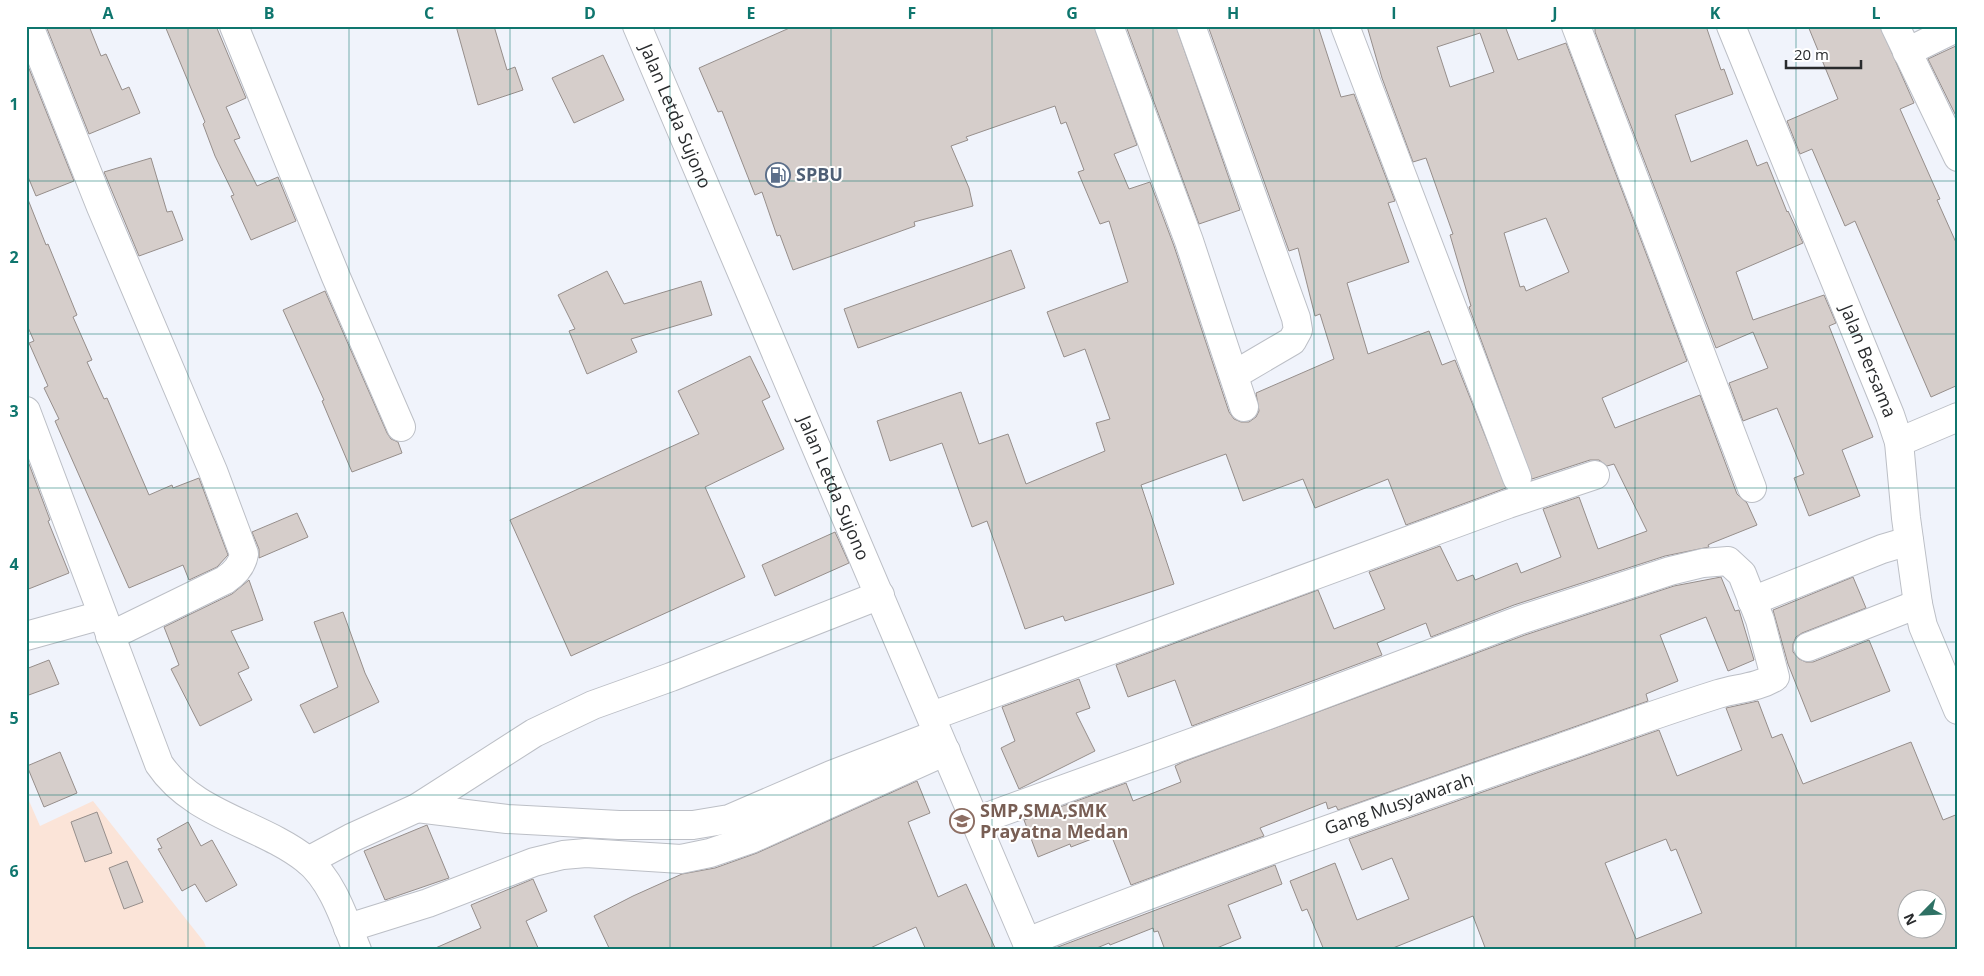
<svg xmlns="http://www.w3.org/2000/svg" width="1984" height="976" viewBox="0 0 1984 976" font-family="'Open Sans',sans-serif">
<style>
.industrial{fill:#fbe4d8}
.building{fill:#d6cecb;stroke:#968e8b;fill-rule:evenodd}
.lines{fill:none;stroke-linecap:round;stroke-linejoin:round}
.minor-casing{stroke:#bcbfc6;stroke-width:30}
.highway-casing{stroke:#bcbfc6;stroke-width:30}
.minor{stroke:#fff;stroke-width:28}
.highway{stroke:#fff;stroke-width:28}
.grid{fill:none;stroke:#0f766e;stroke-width:1;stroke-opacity:0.55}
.labels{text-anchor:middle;stroke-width:4;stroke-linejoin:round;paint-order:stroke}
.street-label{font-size:18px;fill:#292b2d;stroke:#fff}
.service-label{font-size:18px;font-weight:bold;fill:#4e5e75;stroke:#fff;text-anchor:start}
.education-label{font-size:18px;font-weight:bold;fill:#785e54;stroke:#fff;text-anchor:start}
.neatline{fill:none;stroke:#0f766e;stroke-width:2}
.grid-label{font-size:16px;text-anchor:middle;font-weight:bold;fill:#0f766e}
</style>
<rect width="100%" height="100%" fill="#f0f3fb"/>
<path class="industrial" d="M 26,794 L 40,826 L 93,801 L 204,942 L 207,950 L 26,950 Z"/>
<g class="building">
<path d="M 46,26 L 89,26 L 101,56 L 106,54 L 122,90 L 129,87 L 140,113 L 89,134 Z"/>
<path d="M 165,26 L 216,26 L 246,98 L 226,107 L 240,138 L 234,140 L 257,186 L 278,177 L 296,221 L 251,240 L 231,196 L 234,195 L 215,156 L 203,124 L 205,122 Z"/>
<path d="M 456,26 L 494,26 L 507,70 L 515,67 L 523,90 L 478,105 Z"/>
<path d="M 794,26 L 1094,26 L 1137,145 L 1114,154 L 1129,189 L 1150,182 L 1174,246 L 1229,412 L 1234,419 L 1241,422 L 1249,422 L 1256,417 L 1259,411 L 1256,393 L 1334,359 L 1320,314 L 1315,316 L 1298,248 L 1289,251 L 1208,26 L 1318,26 L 1341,97 L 1354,94 L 1395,201 L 1388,203 L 1409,262 L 1347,283 L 1368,354 L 1429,331 L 1442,365 L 1455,360 L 1506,488 L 1406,525 L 1388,479 L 1315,508 L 1303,479 L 1243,501 L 1226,454 L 1141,485 L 1174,584 L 1065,621 L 1063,616 L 1025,629 L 987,521 L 972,527 L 942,443 L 890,461 L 877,421 L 961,392 L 979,444 L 1008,434 L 1026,484 L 1105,451 L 1096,423 L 1110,419 L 1085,349 L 1064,357 L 1047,312 L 1128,282 L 1109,221 L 1100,224 L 1078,172 L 1084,170 L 1066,122 L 1061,124 L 1055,106 L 966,137 L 968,140 L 951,146 L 969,188 L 973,206 L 914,222 L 915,226 L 793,270 L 780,235 L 777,236 L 762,192 L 755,195 L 722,111 L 718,112 L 699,68 Z"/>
<path d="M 1126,26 L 1176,26 L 1240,210 L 1199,224 Z"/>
<path d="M 1367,26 L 1505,26 L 1518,60 L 1566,43 L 1687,361 L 1602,398 L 1615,428 L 1700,395 L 1737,494 L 1747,503 L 1757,525 L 1712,543 L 1708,545 L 1709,547 L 1665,556 L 1514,605 L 1431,637 L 1426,623 L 1377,643 L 1382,655 L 1192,726 L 1175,680 L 1128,697 L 1116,665 L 1318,590 L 1334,629 L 1385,609 L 1369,572 L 1440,546 L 1457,581 L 1473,575 L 1475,580 L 1517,563 L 1521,573 L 1561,557 L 1543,509 L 1579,497 L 1598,549 L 1647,531 L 1614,464 L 1607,466 L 1599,460 L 1590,460 L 1532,479 L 1469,307 L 1471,306 L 1450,235 L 1453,234 L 1426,158 L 1413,162 L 1382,78 ZM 1480,33 L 1494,72 L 1450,87 L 1437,47 ZM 1546,218 L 1569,272 L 1526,291 L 1524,286 L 1520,287 L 1504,233 Z"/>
<path d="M 1595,26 L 1706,26 L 1721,70 L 1724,69 L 1733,94 L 1675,115 L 1691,162 L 1747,140 L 1757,166 L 1767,162 L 1787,212 L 1788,211 L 1803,243 L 1736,272 L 1753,320 L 1824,295 L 1836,323 L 1829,326 L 1873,437 L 1842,450 L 1860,496 L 1809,516 L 1794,478 L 1804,474 L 1777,408 L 1743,421 L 1729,383 L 1768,368 L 1753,332 L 1716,348 L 1595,32 Z"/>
<path d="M 1808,26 L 1880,26 L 1914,103 L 1900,109 L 1940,199 L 1937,200 L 1958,247 L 1958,385 L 1931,397 L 1855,221 L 1845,226 L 1812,149 L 1800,154 L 1787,121 L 1838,99 Z"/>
<path d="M 1958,45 L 1958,120 L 1928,59 Z"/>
<path d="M 603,55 L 624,100 L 574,123 L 552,78 Z"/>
<path d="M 26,61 L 74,181 L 36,196 L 26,172 Z"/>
<path d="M 151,158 L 167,212 L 172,211 L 183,240 L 139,256 L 104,172 Z"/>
<path d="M 27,197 L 46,245 L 48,244 L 77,315 L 73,317 L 92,360 L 87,362 L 104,399 L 107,398 L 149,495 L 172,485 L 173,488 L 199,478 L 228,555 L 217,567 L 189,580 L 183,565 L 129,588 L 55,421 L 59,419 L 44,388 L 48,386 L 29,343 L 34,341 L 26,323 Z"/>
<path d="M 1011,250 L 1025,288 L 858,348 L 844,309 Z"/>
<path d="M 607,271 L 624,304 L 701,281 L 712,315 L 631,339 L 637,352 L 587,374 L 569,331 L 575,329 L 558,295 Z"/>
<path d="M 325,291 L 387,433 L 391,439 L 398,442 L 402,453 L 352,472 L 322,401 L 324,400 L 283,310 Z"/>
<path d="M 750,356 L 770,397 L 762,401 L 784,449 L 705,487 L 745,577 L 571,656 L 510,520 L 699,434 L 678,391 Z"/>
<path d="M 26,456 L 50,520 L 48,521 L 69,573 L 26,590 Z"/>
<path d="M 297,513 L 308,537 L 259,558 L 259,549 L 252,532 Z"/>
<path d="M 835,532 L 849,563 L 775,596 L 762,565 Z"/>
<path d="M 1721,577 L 1735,611 L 1739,610 L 1754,660 L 1728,671 L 1706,617 L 1660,635 L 1678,681 L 1646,694 L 1648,701 L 1338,810 L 1336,806 L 1328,809 L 1326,802 L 1260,828 L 1264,836 L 1131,885 L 1110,832 L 1071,847 L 1070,844 L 1038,857 L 1024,820 L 1126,783 L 1133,801 L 1181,782 L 1175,766 L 1183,762 L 1525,635 L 1674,586 Z"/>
<path d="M 1853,577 L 1866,608 L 1802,633 L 1796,637 L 1793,644 L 1793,652 L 1799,659 L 1806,662 L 1813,662 L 1869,640 L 1890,691 L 1811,722 L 1788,664 L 1773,610 Z"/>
<path d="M 249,580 L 263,620 L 231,631 L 249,668 L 238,673 L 252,700 L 200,726 L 171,669 L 179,665 L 164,627 L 232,594 Z"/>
<path d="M 343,612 L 365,673 L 379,702 L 314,733 L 300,705 L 338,687 L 314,622 Z"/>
<path d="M 49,660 L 59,684 L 26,696 L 26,669 Z"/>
<path d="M 1079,679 L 1090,708 L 1076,713 L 1095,751 L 1019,789 L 1001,748 L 1015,741 L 1002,707 Z"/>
<path d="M 1758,701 L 1772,738 L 1782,734 L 1803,784 L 1911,742 L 1943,820 L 1958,814 L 1958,950 L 1486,950 L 1473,916 L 1388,950 L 1324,950 L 1307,909 L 1302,911 L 1290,881 L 1335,863 L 1357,920 L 1409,899 L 1392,858 L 1362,870 L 1349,839 L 1659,730 L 1677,776 L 1742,750 L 1726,708 ZM 1666,839 L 1671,851 L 1676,849 L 1702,913 L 1636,939 L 1605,863 ZM 1906,898 L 1936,898 L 1936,928 L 1906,928 Z"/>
<path d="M 60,752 L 77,793 L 44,807 L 27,766 Z"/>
<path d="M 917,781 L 930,813 L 908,822 L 938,897 L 966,884 L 996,950 L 926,950 L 916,927 L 866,950 L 610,950 L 594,916 L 633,896 L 682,874 L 715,868 L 757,853 Z"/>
<path d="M 97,812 L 112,853 L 85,862 L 71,822 Z"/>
<path d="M 188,822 L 201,846 L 212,840 L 237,885 L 206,902 L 195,884 L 182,891 L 158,849 L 162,848 L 157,839 Z"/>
<path d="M 427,825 L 449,878 L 385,900 L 364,851 Z"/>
<path d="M 127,861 L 143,902 L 124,909 L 109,868 Z"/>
<path d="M 1275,865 L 1282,884 L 1228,905 L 1241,938 L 1212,950 L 1165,950 L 1158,931 L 1154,932 L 1153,928 L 1110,945 L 1109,943 L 1092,950 L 1050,950 Z"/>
<path d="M 533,879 L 547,911 L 526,921 L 539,950 L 431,950 L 481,928 L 471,905 Z"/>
</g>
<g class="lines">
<defs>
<g id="minor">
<path d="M 29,26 L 101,207 L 213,471 L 244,554 C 242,566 234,574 225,580 L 110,636"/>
<path d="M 234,26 L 336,277 L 401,427"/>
<path d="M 1109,26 L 1189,241 L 1244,407"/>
<path d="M 1191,26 L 1296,318 L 1298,330 L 1292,341 L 1234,375"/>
<path d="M 1345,26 L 1517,478"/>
<path d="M 1576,26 L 1752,488"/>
<path id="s1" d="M 1731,26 L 1890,415 L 1899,442 L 1906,518 L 1918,604 L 1923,626 L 1958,710"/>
<path d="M 1895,26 L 1958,157"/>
<path d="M 1907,52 L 1958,27"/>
<path d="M 26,411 L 159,764 C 194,816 260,823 307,860 C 333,881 345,921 357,950"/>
<path d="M 1899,442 L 1958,417"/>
<path d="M 1752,601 L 1882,549 L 1909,541"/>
<path d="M 26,636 L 102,615"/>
<path d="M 1808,647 L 1918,604"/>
<path d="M 932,716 L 1508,504 L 1595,475"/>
<path d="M 417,808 L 507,819 L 619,825 L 693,825 L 729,819 L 831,775 L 924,739"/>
<path d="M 976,821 L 1268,715 L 1520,620 L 1670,571 L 1703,563 L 1728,561 L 1742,574 L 1760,620 L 1775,677 C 1757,688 1738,688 1718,694 C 1671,709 1625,725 1578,742 C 1394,806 1209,870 1027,942"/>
<path d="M 308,861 L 351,838 L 417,808 L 534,733 L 593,705 L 671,677 L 880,595"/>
<path d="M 348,928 L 428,903 L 534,862 L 563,855 L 586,853 L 681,859 L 710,853 L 751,839 L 946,751"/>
</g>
<g id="highway">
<path id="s2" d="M 637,26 L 1030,950"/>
</g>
</defs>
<use href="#minor" class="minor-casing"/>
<use href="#highway" class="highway-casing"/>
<use href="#minor" class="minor"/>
<use href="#highway" class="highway"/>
</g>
<path class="grid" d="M 188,26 L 188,950M 349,26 L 349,950M 510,26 L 510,950M 670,26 L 670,950M 831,26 L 831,950M 992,26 L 992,950M 1153,26 L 1153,950M 1314,26 L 1314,950M 1474,26 L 1474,950M 1635,26 L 1635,950M 1796,26 L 1796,950M 26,181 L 1958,181M 26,334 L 1958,334M 26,488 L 1958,488M 26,642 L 1958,642M 26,795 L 1958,795"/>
<defs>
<symbol id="fuel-ring" viewBox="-11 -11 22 22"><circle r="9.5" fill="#fff" stroke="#5c6f8a" stroke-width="1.5"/><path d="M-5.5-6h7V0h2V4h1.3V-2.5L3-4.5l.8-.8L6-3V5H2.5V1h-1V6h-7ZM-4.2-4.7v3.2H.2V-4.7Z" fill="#5c6f8a"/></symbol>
<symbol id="school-ring" viewBox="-11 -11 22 22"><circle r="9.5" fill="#fff" stroke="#8d6e63" stroke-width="1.5"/><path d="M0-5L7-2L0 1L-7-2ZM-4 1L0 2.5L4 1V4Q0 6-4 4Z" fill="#8d6e63"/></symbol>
</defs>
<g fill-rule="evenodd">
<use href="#fuel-ring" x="764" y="161" width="28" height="28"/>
<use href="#school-ring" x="948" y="807" width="28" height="28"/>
</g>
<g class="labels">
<g class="street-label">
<text dy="6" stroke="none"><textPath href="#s2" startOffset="98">Jalan Letda Sujono</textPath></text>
<text dy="6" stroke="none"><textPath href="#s1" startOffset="362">Jalan Bersama</textPath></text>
<text dy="6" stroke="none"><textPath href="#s2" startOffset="502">Jalan Letda Sujono</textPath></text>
<text transform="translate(1399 804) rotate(-19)" y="6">Gang Musyawarah</text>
</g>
<g class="service-label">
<text x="796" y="181">SPBU</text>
</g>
<g class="education-label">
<text x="980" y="817">SMP,SMA,SMK<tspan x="980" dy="21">Prayatna Medan</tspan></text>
</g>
</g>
<rect width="1984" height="976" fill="none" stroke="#ffffff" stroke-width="55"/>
<g transform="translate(1922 914) rotate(246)"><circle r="24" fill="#ffffff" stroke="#a9aaab"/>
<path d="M0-4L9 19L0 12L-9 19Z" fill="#2e7164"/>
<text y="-8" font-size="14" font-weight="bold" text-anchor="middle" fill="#292b2d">N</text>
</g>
<path d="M1786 60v8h75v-8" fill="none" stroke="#292b2d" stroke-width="2.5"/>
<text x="1794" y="60" font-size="15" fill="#292b2d" stroke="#ffffff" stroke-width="4" paint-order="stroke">20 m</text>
<rect x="28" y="28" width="1928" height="920" class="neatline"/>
<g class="grid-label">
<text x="108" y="19">A</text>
<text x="269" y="19">B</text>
<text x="429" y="19">C</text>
<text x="590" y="19">D</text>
<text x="751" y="19">E</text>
<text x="912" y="19">F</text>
<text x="1072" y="19">G</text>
<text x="1233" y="19">H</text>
<text x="1394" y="19">I</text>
<text x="1555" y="19">J</text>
<text x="1715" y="19">K</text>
<text x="1876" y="19">L</text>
<text x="14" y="110">1</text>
<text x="14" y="263">2</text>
<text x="14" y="417">3</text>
<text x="14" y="570">4</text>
<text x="14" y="724">5</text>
<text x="14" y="877">6</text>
</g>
</svg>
